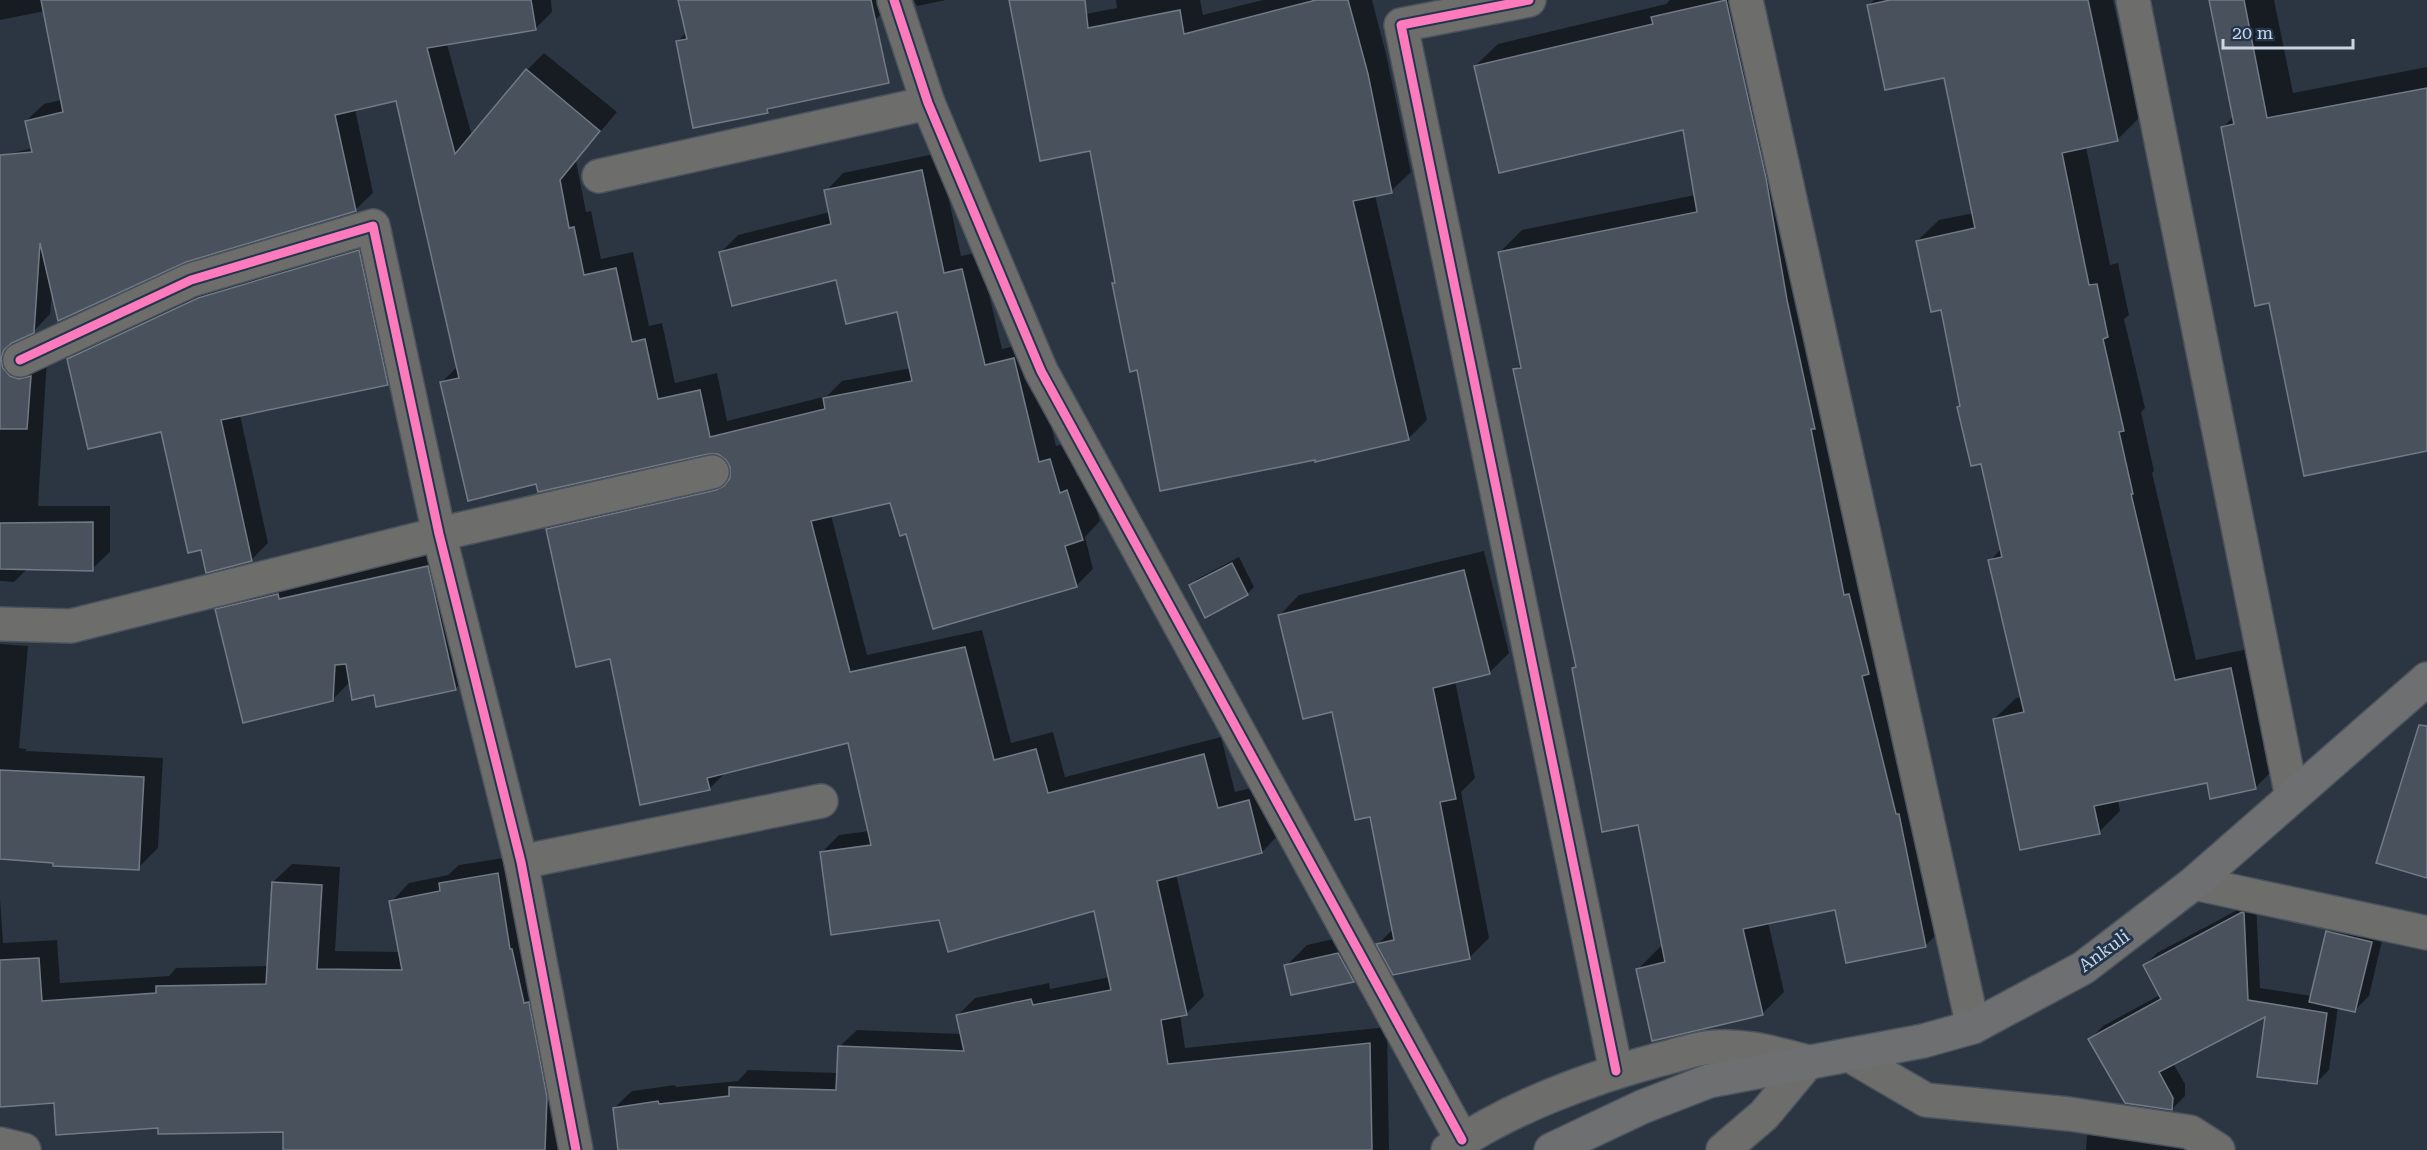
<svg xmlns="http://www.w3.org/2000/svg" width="2427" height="1150" viewBox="0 0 2427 1150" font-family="'Roboto Serif',serif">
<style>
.shadow{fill:#0007}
.building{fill:#49525c;stroke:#717a85;stroke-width:1.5}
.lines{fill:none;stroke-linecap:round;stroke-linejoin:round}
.minor-casing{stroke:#4a535d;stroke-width:36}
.major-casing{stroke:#4a535d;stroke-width:36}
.minor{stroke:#6d6e6c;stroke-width:33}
.major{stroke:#6d6f70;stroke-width:33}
.cycleway-casing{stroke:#22354c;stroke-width:13}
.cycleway{stroke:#fd7abc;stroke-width:9}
.labels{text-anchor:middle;stroke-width:6;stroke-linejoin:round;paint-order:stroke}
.street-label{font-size:18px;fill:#c9d5e3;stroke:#22354c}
</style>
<rect width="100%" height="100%" fill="#2c3642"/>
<g class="shadow">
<path d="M 0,0 L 551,0 L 552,12 L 535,29 L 447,44 L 472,136 L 527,70 L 544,53 L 617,112 L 576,161 L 586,212 L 591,211 L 601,259 L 633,252 L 649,326 L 662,323 L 675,383 L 717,373 L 727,421 L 827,396 L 842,381 L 911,368 L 898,310 L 837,279 L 721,252 L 738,235 L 830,212 L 826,191 L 843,173 L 939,153 L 961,256 L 979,252 L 1002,349 L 1031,342 L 1056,446 L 1067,443 L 1077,476 L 1085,474 L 1100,521 L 1085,537 L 1093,569 L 1076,586 L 907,532 L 891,501 L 831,515 L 867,655 L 982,630 L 1011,743 L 1053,732 L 1065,777 L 1221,737 L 1235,792 L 1266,784 L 1279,834 L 1262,852 L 1176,874 L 1204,996 L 1186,1014 L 1180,1015 L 1185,1048 L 1387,1027 L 1389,1150 L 619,1150 L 614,1108 L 632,1091 L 675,1085 L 676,1087 L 738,1081 L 748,1070 L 838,1073 L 839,1047 L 857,1030 L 961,1034 L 958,1015 L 975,998 L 1049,983 L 1050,989 L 1110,977 L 1095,909 L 940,918 L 822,852 L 839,835 L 869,831 L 849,741 L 726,772 L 709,789 L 611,657 L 547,529 L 565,512 L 731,474 L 732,467 L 727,459 L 719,453 L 708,452 L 537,482 L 441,383 L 458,366 L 397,100 L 355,109 L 373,193 L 355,210 L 52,292 L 50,314 L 33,332 L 18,341 L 20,351 L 47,359 L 38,506 L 110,506 L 110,552 L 92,569 L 28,568 L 14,582 L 0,581 L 0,156 L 33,148 L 26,121 L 44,104 L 141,81 L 45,11 L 0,20 Z"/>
<path d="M 680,0 L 894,0 L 894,1 L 874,21 L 767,112 L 678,41 L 687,32 Z"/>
<path d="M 914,0 L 946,0 L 917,6 Z"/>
<path d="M 1116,0 L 1200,0 L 1203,15 L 1263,0 L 1372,0 L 1386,54 L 1411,172 L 1391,191 L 1375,195 L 1427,420 L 1408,439 L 1138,369 L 1114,284 L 1116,281 L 1091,149 L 1038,23 L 1117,8 Z"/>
<path d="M 1670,0 L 1753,0 L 1947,924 L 1925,946 L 1837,909 L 1768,922 L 1784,992 L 1762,1014 L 1638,969 L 1660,947 L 1664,946 L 1639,824 L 1574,668 L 1577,665 L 1515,370 L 1522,363 L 1500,252 L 1522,230 L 1695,195 L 1684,128 L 1475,66 L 1498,44 L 1666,4 Z"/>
<path d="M 1874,0 L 2113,0 L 2139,118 L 2117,140 L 2086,147 L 2110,265 L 2118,263 L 2129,315 L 2124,319 L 2145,408 L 2141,412 L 2154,471 L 2152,473 L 2196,660 L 2252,648 L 2277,766 L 2256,787 L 2208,781 L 2118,800 L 2120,811 L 2099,832 L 1994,719 L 2016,698 L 2022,697 L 1990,561 L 2001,549 L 1982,462 L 1961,405 L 1942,308 L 1917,241 L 1939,220 L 1974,213 L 1945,76 L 1869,5 Z"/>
<path d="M 2211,0 L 2274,0 L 2293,93 L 2427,67 L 2427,449 L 2270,302 L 2223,127 L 2234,116 Z"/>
<path d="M 376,234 L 404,366 L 387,383 L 240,415 L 268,543 L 251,560 L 202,548 L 162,430 L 69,359 L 86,342 L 216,281 Z"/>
<path d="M 445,550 L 473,672 L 455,689 L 375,694 L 350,682 L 332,700 L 217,610 L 234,592 Z"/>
<path d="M 1484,551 L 1509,653 L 1489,673 L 1455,681 L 1475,778 L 1461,792 L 1489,938 L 1469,958 L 1378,944 L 1393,929 L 1371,815 L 1333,710 L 1280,615 L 1299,595 Z"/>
<path d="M 1239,557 L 1254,587 L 1247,594 L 1206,616 L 1190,586 L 1197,579 Z"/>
<path d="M 0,644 L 28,646 L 19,748 L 26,749 L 26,751 L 163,758 L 158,848 L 138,868 L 0,858 Z"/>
<path d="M 516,856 L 582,1150 L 284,1150 L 285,1130 L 159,1126 L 55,1102 L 0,1105 L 0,898 L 3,943 L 57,940 L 60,983 L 169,976 L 176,968 L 268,966 L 273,882 L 292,864 L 340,867 L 335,951 L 400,952 L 391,902 L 409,883 L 448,875 L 459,865 Z"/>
<path d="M 2256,900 L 2260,988 L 2312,996 L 2328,932 L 2342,917 L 2385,928 L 2369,996 L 2354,1011 L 2338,1007 L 2329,1070 L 2316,1083 L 2267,1014 L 2173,1063 L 2185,1084 L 2185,1096 L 2172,1109 L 2090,1039 L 2103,1026 L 2160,995 L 2144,966 L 2157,953 Z"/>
<path d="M 1359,933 L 1374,960 L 1353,981 L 1292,993 L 1286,966 L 1307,945 Z"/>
<path d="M 2100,1123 L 2214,1150 L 2086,1150 L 2087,1136 Z"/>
</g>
<g class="building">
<path d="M 41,0 L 531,0 L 536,30 L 427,48 L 455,154 L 526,69 L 600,131 L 560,180 L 569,228 L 574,227 L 584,275 L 616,268 L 632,342 L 645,339 L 658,399 L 700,390 L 710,437 L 825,409 L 823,398 L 912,381 L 897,312 L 846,324 L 836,280 L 732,306 L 719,252 L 831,224 L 824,190 L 922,170 L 944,273 L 962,269 L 985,365 L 1014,358 L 1039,462 L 1050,459 L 1060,493 L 1067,490 L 1083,540 L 1065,546 L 1077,587 L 933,629 L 906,534 L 900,536 L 890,503 L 811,521 L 850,672 L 965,647 L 994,760 L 1036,749 L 1048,793 L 1204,754 L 1218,808 L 1249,800 L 1262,853 L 1157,881 L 1187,1015 L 1161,1020 L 1168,1064 L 1370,1043 L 1372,1150 L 618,1150 L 613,1108 L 658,1101 L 659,1104 L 729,1096 L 729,1087 L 836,1090 L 838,1046 L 964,1051 L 956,1015 L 1031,999 L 1033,1005 L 1111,990 L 1094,911 L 948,952 L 939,920 L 831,935 L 820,852 L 871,845 L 848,743 L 707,778 L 710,790 L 640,805 L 610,659 L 576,667 L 546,529 L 716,490 L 724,486 L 730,478 L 730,467 L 726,460 L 718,454 L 708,454 L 538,492 L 536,484 L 468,501 L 440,382 L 459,378 L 396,101 L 335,115 L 356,211 L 186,262 L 58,321 L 40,243 L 34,333 L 12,343 L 4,350 L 1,359 L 3,368 L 10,376 L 19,379 L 31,376 L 27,429 L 0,429 L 0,155 L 32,152 L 25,121 L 63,112 Z"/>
<path d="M 678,0 L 871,0 L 889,83 L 767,109 L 768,113 L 693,128 L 676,41 L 687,39 Z"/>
<path d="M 1009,0 L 1085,0 L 1088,28 L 1180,10 L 1184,34 L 1316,0 L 1348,0 L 1368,74 L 1392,193 L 1353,201 L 1409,440 L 1315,462 L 1315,460 L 1160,491 L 1137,370 L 1130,372 L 1112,283 L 1115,283 L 1090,151 L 1040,161 Z"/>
<path d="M 1726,0 L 1766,178 L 1787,300 L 1815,429 L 1811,429 L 1844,595 L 1849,594 L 1869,674 L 1862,676 L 1896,814 L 1899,814 L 1926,947 L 1846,963 L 1835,910 L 1743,929 L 1763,1015 L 1652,1041 L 1636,969 L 1665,962 L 1638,825 L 1602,832 L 1572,668 L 1576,667 L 1513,369 L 1521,368 L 1498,252 L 1697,212 L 1683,130 L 1499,173 L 1474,66 L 1653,24 L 1651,17 Z"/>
<path d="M 1890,0 L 2088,0 L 2118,141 L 2062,153 L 2089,285 L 2097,284 L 2108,337 L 2103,339 L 2124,431 L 2119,432 L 2133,494 L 2131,494 L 2175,680 L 2231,668 L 2256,789 L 2210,799 L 2207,783 L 2094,806 L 2100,834 L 2020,850 L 1993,719 L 2024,712 L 1988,560 L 2002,557 L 1981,464 L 1971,466 L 1957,407 L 1960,406 L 1941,310 L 1931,312 L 1916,241 L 1975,228 L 1944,78 L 1885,90 L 1867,5 Z"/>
<path d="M 2209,0 L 2244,0 L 2267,118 L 2427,88 L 2427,451 L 2304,476 L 2269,303 L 2255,306 L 2221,127 L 2234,124 Z"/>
<path d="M 359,250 L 388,385 L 221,420 L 252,561 L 206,573 L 201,550 L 188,553 L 161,432 L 88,449 L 67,359 L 198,298 Z"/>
<path d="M 93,522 L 93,571 L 0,569 L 0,523 Z"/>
<path d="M 1232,563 L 1248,595 L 1205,618 L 1189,585 Z"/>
<path d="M 428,566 L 456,690 L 376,707 L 374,695 L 352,700 L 346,664 L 335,665 L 333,701 L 243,723 L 215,609 L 278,594 L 279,599 Z"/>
<path d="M 1464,570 L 1490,674 L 1433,688 L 1456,799 L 1440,802 L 1470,959 L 1393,975 L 1376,944 L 1394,940 L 1370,817 L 1355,820 L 1332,712 L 1303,719 L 1278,615 Z"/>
<path d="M 2419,725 L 2427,726 L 2427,878 L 2376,863 Z"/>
<path d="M 0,770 L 144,777 L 139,870 L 53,866 L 53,863 L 0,859 Z"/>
<path d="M 498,873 L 510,949 L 512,949 L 524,1003 L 529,1002 L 547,1097 L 545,1150 L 283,1150 L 283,1132 L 158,1134 L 158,1128 L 56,1135 L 54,1103 L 0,1107 L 0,960 L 39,958 L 42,1001 L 156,993 L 156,986 L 266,984 L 272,882 L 322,885 L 317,969 L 402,970 L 389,901 L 440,891 L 439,883 Z"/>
<path d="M 2242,912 L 2244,913 L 2248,1000 L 2327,1013 L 2317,1084 L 2257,1077 L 2265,1017 L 2159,1072 L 2173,1098 L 2172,1110 L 2125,1103 L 2088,1039 L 2161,999 L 2143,965 Z"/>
<path d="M 2326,931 L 2372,942 L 2355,1012 L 2309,1002 Z"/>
<path d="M 1338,953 L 1354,982 L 1291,995 L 1284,965 Z"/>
</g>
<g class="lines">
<defs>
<g id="minor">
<path d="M 894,0 L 928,103 L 1041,371 L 1462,1140"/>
<path d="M 1529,0 L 1401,25 L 1616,1071"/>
<path d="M 1746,0 L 1973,1027"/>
<path d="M 2133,0 L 2292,797"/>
<path d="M 599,176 L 928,103"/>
<path d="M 20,360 L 191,280 L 373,226 L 439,534 L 521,862 L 576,1150"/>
<path d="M 0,624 L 71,626 L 439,534 L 712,472"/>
<path d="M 521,862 L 821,801"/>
<path d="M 2194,883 L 2427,933"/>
<path d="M 1849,1055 L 1926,1100 L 2069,1114 L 2190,1132 L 2218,1150"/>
<path d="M 0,1144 L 24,1150"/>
<path d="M 1448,1150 C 1509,1108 1590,1078 1661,1059 C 1675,1056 1690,1050 1705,1048 C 1741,1043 1774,1053 1808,1062 L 1764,1115 L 1723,1150"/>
</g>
<path id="major" d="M 1551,1150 L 1642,1107 L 1709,1081 L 1923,1041 L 1973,1027 L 2083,968 L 2194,883 L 2427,679"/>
</defs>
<use href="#minor" class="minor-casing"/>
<use href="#major" class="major-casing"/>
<use href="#minor" class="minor"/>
<use href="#major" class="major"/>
<defs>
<g id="cycleway">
<path d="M 894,0 L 928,103 L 1041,371 L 1462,1140"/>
<path d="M 1529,0 L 1401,25 L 1616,1071"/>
<path d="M 20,360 L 191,280 L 373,226 L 439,534 L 521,862 L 576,1150"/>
</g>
</defs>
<use href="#cycleway" class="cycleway-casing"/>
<use href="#cycleway" class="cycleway"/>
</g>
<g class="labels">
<g class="street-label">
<text transform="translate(2104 951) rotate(-36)" y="6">Ankuli</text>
</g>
</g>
<path d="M2223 39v9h130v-9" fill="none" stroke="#c9d5e3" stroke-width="3"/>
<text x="2232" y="39" font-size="18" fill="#c9d5e3" stroke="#22354c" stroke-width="4.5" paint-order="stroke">20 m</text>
</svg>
